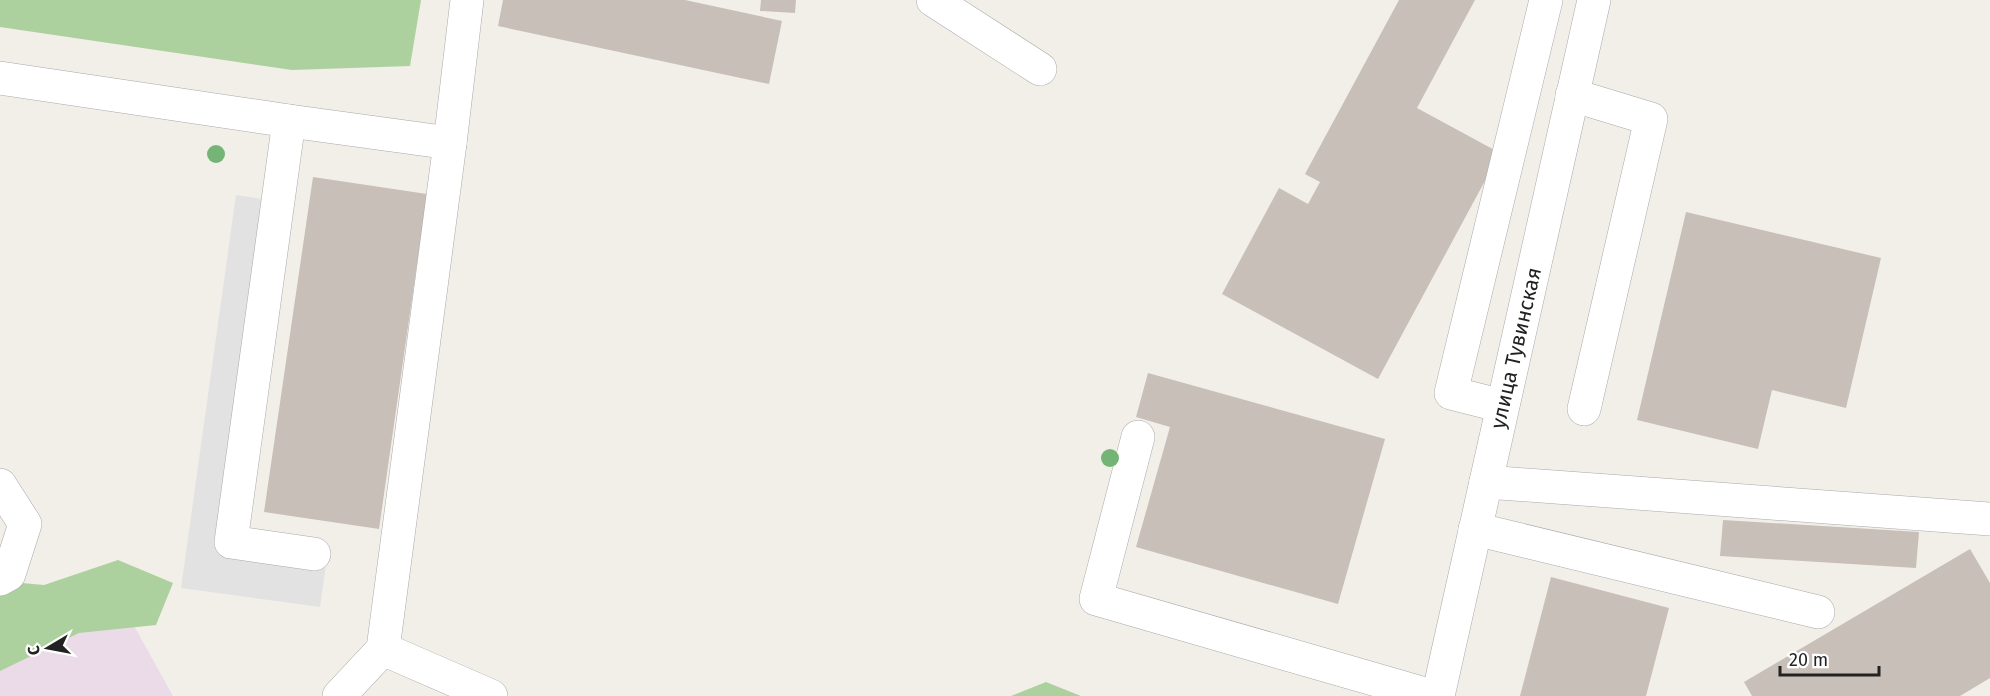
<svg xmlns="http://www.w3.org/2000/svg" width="1990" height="696" viewBox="0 0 1990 696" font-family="'Fira Sans',sans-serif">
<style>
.industrial{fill:#ebdbe8}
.forest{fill:#add19e}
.parking{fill:#e2e2e2}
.building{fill:#c7bfb8}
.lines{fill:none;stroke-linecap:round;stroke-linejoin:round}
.minor-casing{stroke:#a9a9a9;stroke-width:34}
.minor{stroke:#fff;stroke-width:33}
.tree{fill:#74b475}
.labels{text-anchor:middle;stroke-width:4.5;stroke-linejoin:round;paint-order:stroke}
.street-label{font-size:21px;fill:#222;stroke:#fff}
</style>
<rect width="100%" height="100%" fill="#f2efe9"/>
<path class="industrial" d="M 118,597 L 173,696 L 0,696 L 0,649 Z"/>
<g class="forest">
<path d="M 0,0 L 421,0 L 410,66 L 292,70 L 0,27 Z"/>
<path d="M 118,560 L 173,583 L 156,625 L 79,633 L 0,671 L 0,581 L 44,585 Z"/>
<path d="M 1046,682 L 1081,696 L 1011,696 Z"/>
</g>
<path class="parking" d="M 236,195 L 269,200 L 220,550 L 326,565 L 320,607 L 181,588 Z"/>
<g class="building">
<path d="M 503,0 L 685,0 L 782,21 L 769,84 L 498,26 Z"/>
<path d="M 761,0 L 796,0 L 795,13 L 760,11 Z"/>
<path d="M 1399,0 L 1475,0 L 1417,108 L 1500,153 L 1378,379 L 1222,294 L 1279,188 L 1308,204 L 1320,182 L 1305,174 Z"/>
<path d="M 313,177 L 427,194 L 379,529 L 264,512 Z"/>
<path d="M 1686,212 L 1881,258 L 1846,408 L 1772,390 L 1758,449 L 1637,420 Z"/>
<path d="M 1148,373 L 1385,439 L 1338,604 L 1136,547 L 1170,427 L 1136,417 Z"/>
<path d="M 1723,520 L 1919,532 L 1916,568 L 1720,556 Z"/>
<path d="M 1970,549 L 1990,583 L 1990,678 L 1960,696 L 1752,696 L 1744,682 Z"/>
<path d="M 1551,577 L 1669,608 L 1646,696 L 1520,696 Z"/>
</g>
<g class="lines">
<defs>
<g id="minor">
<path d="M 933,0 L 1040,69"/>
<path d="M 0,78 L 289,121 L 231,542 L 314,554"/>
<path d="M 1572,95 L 1651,119 L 1584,409"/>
<path d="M 289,121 L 450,143"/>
<path d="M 1502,406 L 1451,393 L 1546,0"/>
<path d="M 1138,437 L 1096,599 L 1432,696"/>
<path d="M 1486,482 L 1990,519"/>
<path d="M 0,485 L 25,524 L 9,574 L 0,579"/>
<path d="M 1475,529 L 1818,612"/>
<path d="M 383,649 L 491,696"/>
<path d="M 339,696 L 383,649 L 450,143 L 467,0"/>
<path d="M 1438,696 L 1594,0"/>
</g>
</defs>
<use href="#minor" class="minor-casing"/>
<use href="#minor" class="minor"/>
</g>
<g class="tree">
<circle cx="216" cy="154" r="9"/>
<circle cx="1110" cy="458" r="9"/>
</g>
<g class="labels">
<g class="street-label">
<text transform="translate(1516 348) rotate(-77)" y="7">улица Тувинская</text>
</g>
</g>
<g transform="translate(48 648) rotate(260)" stroke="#ffffff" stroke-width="4.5" paint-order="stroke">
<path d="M0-4.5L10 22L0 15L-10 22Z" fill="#222222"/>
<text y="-9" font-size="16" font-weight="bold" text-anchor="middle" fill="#222222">С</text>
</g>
<path d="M1780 666v9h99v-9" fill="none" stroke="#222222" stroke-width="3"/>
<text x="1789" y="666" font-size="18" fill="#222222" stroke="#ffffff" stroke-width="4.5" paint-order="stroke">20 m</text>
</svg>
